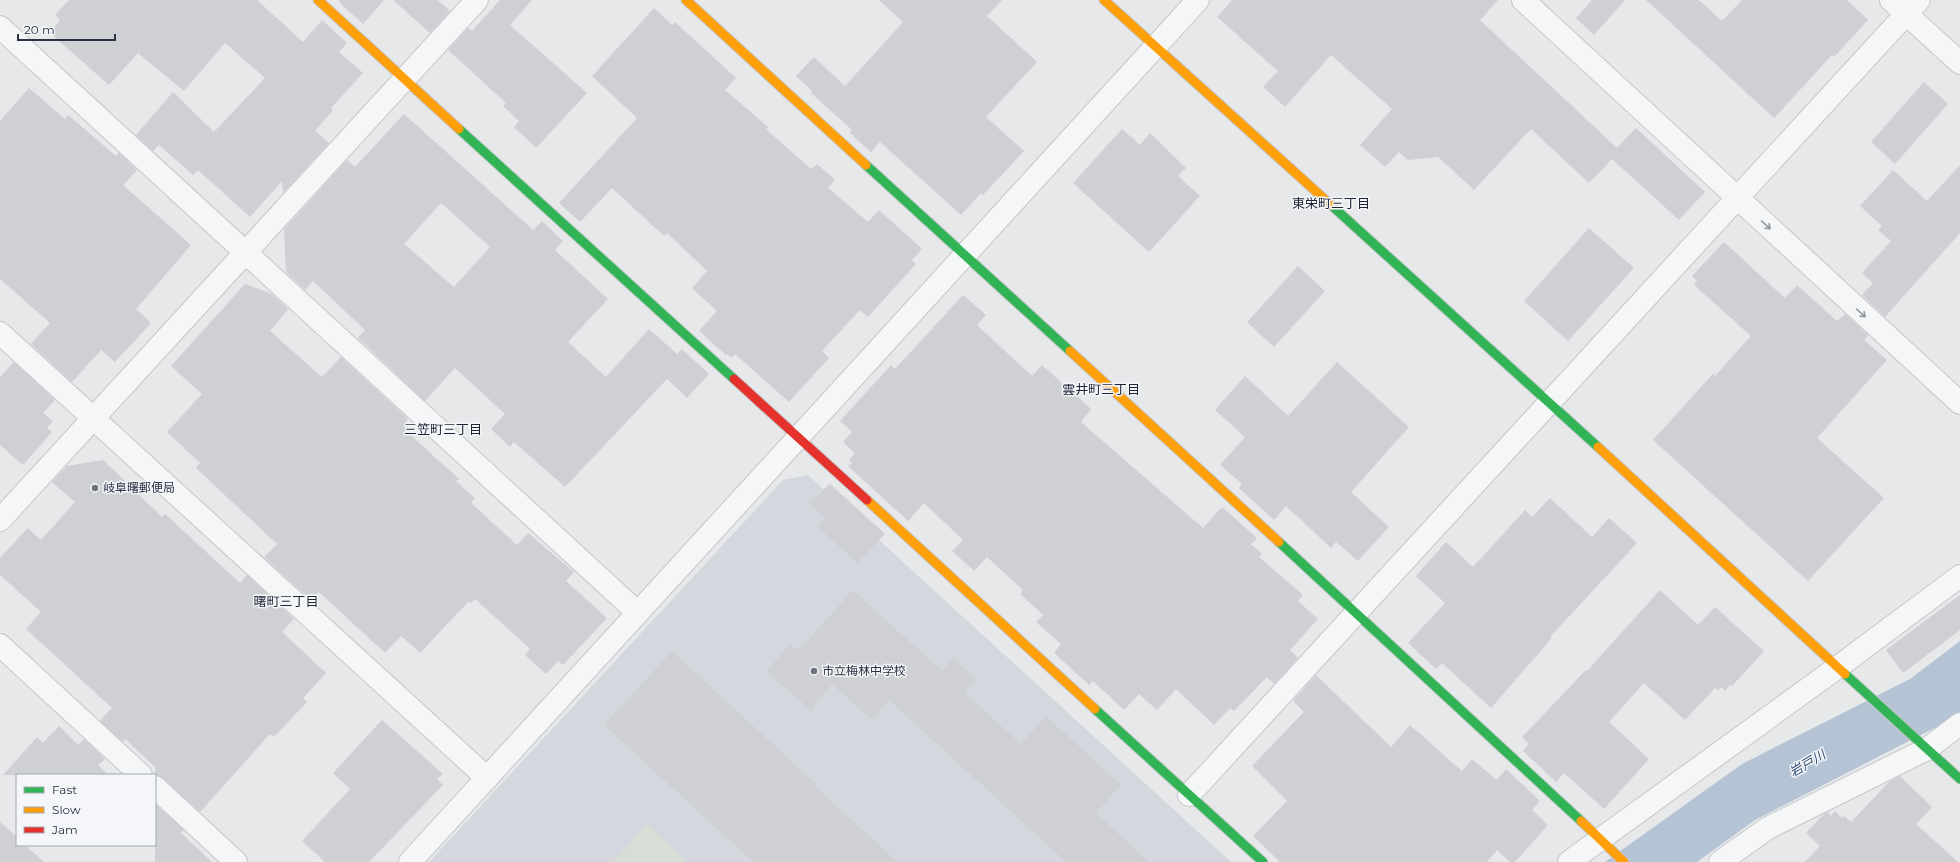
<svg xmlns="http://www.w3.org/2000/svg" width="1960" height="862" viewBox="0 0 1960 862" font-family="Montserrat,'Noto Sans JP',sans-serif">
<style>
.built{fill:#d4d7dd}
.green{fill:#d6ded6}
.water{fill:#b4c4d5}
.building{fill:#ced0d3;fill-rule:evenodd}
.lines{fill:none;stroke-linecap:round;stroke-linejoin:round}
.street-casing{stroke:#c4c6c8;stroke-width:24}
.fast-casing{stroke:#c4c6c8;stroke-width:11}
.slow-casing{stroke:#c4c6c8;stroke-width:11}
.jam-casing{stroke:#c4c6c8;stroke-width:11}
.street{stroke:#f5f6f7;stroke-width:22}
.fast{stroke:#30b455;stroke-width:9}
.slow{stroke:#ff9f0a;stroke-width:9}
.jam{stroke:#e5322d;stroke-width:9}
.oneway{stroke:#90959e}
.poi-dot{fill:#6c737f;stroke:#f4f6f9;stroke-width:1.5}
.labels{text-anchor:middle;stroke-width:3;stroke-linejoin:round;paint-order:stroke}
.poi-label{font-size:12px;fill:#2b3445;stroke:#f4f6f9;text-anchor:start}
.neighbourhood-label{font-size:13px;fill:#1d2536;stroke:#f4f6f9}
.water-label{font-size:13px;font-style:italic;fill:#34527a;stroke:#f4f6f9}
</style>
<rect width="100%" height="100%" fill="#e6e8ea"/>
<path class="built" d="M 808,475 L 1231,862 L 429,862 L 783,480 Z"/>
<path class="green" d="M 647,824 L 687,862 L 613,862 Z"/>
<path class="water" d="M 1960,641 L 1960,713 L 1952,719 L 1755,820 L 1697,862 L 1605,862 L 1742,764 L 1910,679 Z"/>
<g class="building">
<path d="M 69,0 L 257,0 L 303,42 L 322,20 L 347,43 L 339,52 L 363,73 L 331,108 L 333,110 L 315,131 L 329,143 L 283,193 L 282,181 L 250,217 L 198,170 L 193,175 L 159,145 L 153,151 L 136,135 L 173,92 L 214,132 L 265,78 L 225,43 L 184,91 L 138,53 L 109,85 L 50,33 L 60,20 L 55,15 Z"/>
<path d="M 340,0 L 384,0 L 363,24 L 339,2 Z"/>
<path d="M 393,0 L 437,0 L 450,11 L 430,33 Z"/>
<path d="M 500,0 L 532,0 L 510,25 L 587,93 L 536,148 L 514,127 L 519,121 L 503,106 L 506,103 L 448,50 L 468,28 L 472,31 Z"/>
<path d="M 879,0 L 1002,0 L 987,16 L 1037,62 L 986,117 L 1024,151 L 983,195 L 981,193 L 961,215 L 880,142 L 871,152 L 850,133 L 852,130 L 811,93 L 812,91 L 796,76 L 814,57 L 845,86 L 903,22 Z"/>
<path d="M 1232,0 L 1498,0 L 1480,20 L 1617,148 L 1636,128 L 1705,192 L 1679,220 L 1612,159 L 1589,183 L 1531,129 L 1474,190 L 1438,157 L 1408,160 L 1399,152 L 1385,167 L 1360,145 L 1392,109 L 1331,55 L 1285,107 L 1263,87 L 1278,71 L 1217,17 Z"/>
<path d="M 1592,0 L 1625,0 L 1594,35 L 1576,18 Z"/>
<path d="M 1646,0 L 1699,0 L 1722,21 L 1742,0 L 1847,0 L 1868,20 L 1834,57 L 1832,55 L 1774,118 Z"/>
<path d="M 654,8 L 672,25 L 675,22 L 736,78 L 725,90 L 768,127 L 766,129 L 811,169 L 817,164 L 835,180 L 828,188 L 868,222 L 879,210 L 922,249 L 912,260 L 916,264 L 868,317 L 860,310 L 822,351 L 829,358 L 789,402 L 735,354 L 732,358 L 727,354 L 726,355 L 699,331 L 717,311 L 692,288 L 707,271 L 667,233 L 664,236 L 612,188 L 580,222 L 559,203 L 637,118 L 592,76 Z"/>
<path d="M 1924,82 L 1948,104 L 1895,164 L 1871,142 Z"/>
<path d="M 29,88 L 65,119 L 68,115 L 116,156 L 119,153 L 137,170 L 123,185 L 191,245 L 136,309 L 151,323 L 115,362 L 101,350 L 72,382 L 31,344 L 50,323 L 0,279 L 0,121 Z"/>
<path d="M 404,114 L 533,230 L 542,221 L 563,241 L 555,250 L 608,299 L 568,342 L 606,377 L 649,329 L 677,354 L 682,349 L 709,374 L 687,398 L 667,379 L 565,487 L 514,442 L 510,447 L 491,429 L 505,414 L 455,368 L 425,401 L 358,338 L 365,330 L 313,281 L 305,290 L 286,272 L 284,229 L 347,160 L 355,167 ZM 441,203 L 490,247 L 454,287 L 404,244 Z"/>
<path d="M 1122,129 L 1140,145 L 1150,133 L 1186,168 L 1178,176 L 1200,196 L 1149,252 L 1073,183 Z"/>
<path d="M 1960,165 L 1960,233 L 1885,317 L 1862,295 L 1873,283 L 1862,273 L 1891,241 L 1878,230 L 1882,226 L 1860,206 L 1893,170 L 1927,201 Z"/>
<path d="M 1589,228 L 1634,268 L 1568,341 L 1524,301 Z"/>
<path d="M 1724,242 L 1785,298 L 1797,285 L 1837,321 L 1845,314 L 1868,335 L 1864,340 L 1887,360 L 1817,438 L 1884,498 L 1808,581 L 1653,440 L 1713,374 L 1715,376 L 1751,336 L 1694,285 L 1697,281 L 1692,276 Z"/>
<path d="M 1298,266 L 1325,291 L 1274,347 L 1247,322 Z"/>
<path d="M 245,284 L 272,294 L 288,309 L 270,331 L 322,377 L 341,357 L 408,419 L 405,423 L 408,427 L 405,430 L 459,479 L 456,481 L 475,498 L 471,503 L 517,545 L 528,533 L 574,572 L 566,581 L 607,618 L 563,665 L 558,661 L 546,674 L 525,655 L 530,649 L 475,599 L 471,603 L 469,601 L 420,653 L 401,636 L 385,653 L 319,592 L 311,600 L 264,557 L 277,544 L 196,468 L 200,463 L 167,432 L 202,394 L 171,366 Z"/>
<path d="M 963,295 L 986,315 L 977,325 L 1032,376 L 1042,365 L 1091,409 L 1081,422 L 1203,528 L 1222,507 L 1257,538 L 1251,544 L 1262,554 L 1259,557 L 1303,595 L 1298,601 L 1318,619 L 1290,650 L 1298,658 L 1274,684 L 1267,677 L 1234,711 L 1230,708 L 1214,725 L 1176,689 L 1157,710 L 1139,694 L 1124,710 L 1093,681 L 1089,685 L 1054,653 L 1061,644 L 1036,622 L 1043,615 L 1020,594 L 1023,590 L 987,557 L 974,571 L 952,551 L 963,540 L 924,503 L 908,521 L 848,466 L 852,463 L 849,460 L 855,453 L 843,442 L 852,432 L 840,421 L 891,365 L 895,369 Z"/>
<path d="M 14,362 L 55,400 L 43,413 L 53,421 L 47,428 L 52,432 L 23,465 L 0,445 L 0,377 Z"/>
<path d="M 1337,362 L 1409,427 L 1351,492 L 1389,527 L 1358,561 L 1336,542 L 1331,548 L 1286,506 L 1274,520 L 1239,488 L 1242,484 L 1220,465 L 1245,437 L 1215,410 L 1245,376 L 1288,416 Z"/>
<path d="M 103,460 L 162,517 L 165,514 L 240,583 L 247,575 L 294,619 L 282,632 L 326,673 L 303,698 L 307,702 L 274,737 L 270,734 L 200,812 L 163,778 L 155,775 L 155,767 L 125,739 L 123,742 L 100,721 L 112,708 L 26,629 L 41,612 L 0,575 L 0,558 L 28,528 L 41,540 L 75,502 L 52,482 L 67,466 Z"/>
<path d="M 830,484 L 885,534 L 857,563 L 817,526 L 825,517 L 809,503 Z"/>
<path d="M 1550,498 L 1592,537 L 1609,518 L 1637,543 L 1550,637 L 1552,638 L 1491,708 L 1442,663 L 1436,669 L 1408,643 L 1445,603 L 1416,576 L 1446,542 L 1473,567 L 1525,510 L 1532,517 Z"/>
<path d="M 853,590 L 942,671 L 953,658 L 976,679 L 964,692 L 1021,744 L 1046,716 L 1121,785 L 1096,813 L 1149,862 L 1066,862 L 889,700 L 872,720 L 832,684 L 811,710 L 766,672 L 789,645 L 799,650 Z"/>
<path d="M 1660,590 L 1698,625 L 1715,607 L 1764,651 L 1732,686 L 1730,685 L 1725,691 L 1721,687 L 1718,690 L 1715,688 L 1685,720 L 1644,683 L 1609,722 L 1649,759 L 1604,809 L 1564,773 L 1556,782 L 1523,751 L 1529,744 L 1522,737 L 1586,670 L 1587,671 Z"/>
<path d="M 1960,595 L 1960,630 L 1903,673 L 1886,650 Z"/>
<path d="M 672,651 L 817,785 L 815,787 L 898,862 L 753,862 L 604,725 Z"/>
<path d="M 1316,675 L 1391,747 L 1410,725 L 1462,771 L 1472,759 L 1497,780 L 1506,769 L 1540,801 L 1532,810 L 1548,825 L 1515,862 L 1510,862 L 1497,850 L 1487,862 L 1280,862 L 1253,836 L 1287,801 L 1252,766 L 1304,712 L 1293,701 Z"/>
<path d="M 382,720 L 443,774 L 437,779 L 443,785 L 369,862 L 325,862 L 302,841 L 350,789 L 333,773 Z"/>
<path d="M 59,726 L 78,745 L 84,739 L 105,759 L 98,765 L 108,775 L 3,775 L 37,737 L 43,743 Z"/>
<path d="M 1900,776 L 1932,807 L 1916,824 L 1958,862 L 1805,862 L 1820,846 L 1806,833 L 1824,814 L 1828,812 L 1831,816 L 1835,811 L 1842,818 L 1844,816 L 1851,822 L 1889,782 Z"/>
<path d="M 155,804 L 184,830 L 181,833 L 212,862 L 155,862 Z"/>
<path d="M 0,822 L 17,837 L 17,845 L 25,845 L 44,862 L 0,862 Z"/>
</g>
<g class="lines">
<defs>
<g id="street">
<path d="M 1523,0 L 1960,403"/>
<path d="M 1891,0 L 1960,63"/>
<path d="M 0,27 L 638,613"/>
<path d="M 0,333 L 487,778"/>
<path d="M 0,520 L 477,0"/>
<path d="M 0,645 L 141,775"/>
<path d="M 155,787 L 236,862"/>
<path d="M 1189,795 L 1919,0"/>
<path d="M 410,862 L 1198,0"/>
<path d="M 1569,862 L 1838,667 L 1960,576"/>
<path d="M 1720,862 L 1768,828 L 1927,749 L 1960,724"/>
</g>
<g id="fast">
<path d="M 459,129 L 734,379"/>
<path d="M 866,165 L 1070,351"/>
<path d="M 1331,205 L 1598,447"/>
<path d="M 1279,542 L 1581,821"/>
<path d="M 1845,674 L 1960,779"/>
<path d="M 1095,709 L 1263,862"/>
</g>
<g id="slow">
<path d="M 318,0 L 459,129"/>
<path d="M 686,0 L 866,165"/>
<path d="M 1104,0 L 1331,205"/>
<path d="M 1070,351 L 1279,542"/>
<path d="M 1598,447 L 1845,674"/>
<path d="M 867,500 L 1095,709"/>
<path d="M 1581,821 L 1624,862"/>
</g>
<path id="jam" d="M 734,379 L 867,500"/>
</defs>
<use href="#street" class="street-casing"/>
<use href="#fast" class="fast-casing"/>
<use href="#slow" class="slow-casing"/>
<use href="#jam" class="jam-casing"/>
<use href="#street" class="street"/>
<use href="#fast" class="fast"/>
<use href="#slow" class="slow"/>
<use href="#jam" class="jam"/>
</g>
<defs><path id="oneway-shaft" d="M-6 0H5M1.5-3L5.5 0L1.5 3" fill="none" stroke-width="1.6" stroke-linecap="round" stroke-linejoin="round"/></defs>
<g class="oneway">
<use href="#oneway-shaft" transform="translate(1766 225) rotate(42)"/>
<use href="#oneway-shaft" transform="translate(1861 313) rotate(42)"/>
</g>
<g class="poi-dot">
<circle cx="95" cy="488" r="4"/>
<circle cx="814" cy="671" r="4"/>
</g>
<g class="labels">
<g class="poi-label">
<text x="103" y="492">岐阜曙郵便局</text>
<text x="822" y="675">市立梅林中学校</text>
</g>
<g class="neighbourhood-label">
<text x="1331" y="208">東栄町三丁目</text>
<text x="1101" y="394">雲井町三丁目</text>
<text x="443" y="434">三笠町三丁目</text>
<text x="286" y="606">曙町三丁目</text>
</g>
<g class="water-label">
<text transform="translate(1807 763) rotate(-31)" y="5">岩戸川</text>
</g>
</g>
<rect x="16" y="774" width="140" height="72" fill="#f4f6f9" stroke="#a4a8b1"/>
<rect x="24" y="787" width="20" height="6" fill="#30b455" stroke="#a4a8b1"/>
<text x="52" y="794" font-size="12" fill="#2b3445">Fast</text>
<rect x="24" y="807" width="20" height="6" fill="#ff9f0a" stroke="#a4a8b1"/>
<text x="52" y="814" font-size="12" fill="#2b3445">Slow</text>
<rect x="24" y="827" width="20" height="6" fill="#e5322d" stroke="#a4a8b1"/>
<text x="52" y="834" font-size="12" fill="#2b3445">Jam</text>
<path d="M18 34v6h97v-6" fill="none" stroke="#2b3445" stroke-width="2"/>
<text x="24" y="34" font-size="12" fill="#2b3445" stroke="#f4f6f9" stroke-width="3" paint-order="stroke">20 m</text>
</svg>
